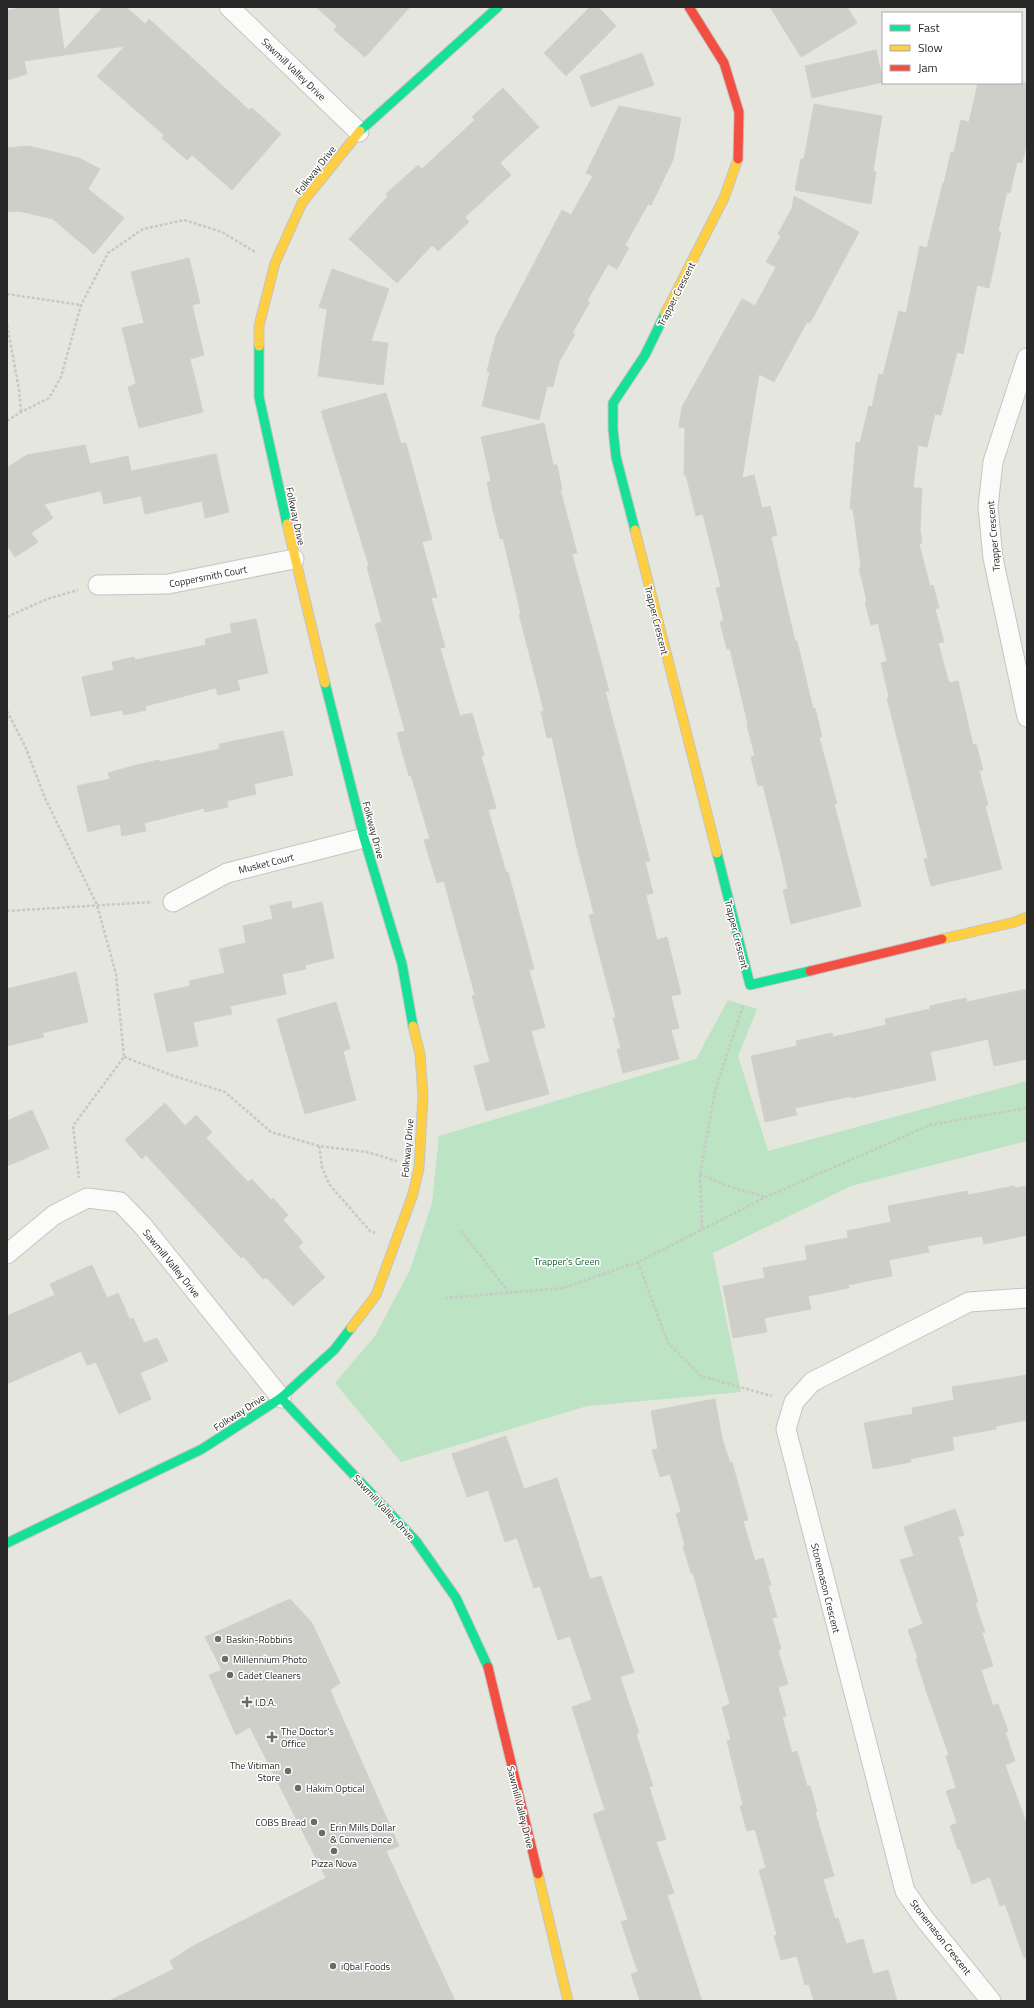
<svg xmlns="http://www.w3.org/2000/svg" width="1034" height="2008" viewBox="0 0 1034 2008" font-family="'Titillium Web',sans-serif">
<style>
.green{fill:#bbe3c4}
.building{fill:#cecfc9;stroke:#d0d1ca}
.lines{fill:none;stroke-linecap:round;stroke-linejoin:round}
.street-casing{stroke:#c5c4c3;stroke-width:21}
.fast-casing{stroke:#c5c4c3;stroke-width:11}
.slow-casing{stroke:#c5c4c3;stroke-width:11}
.jam-casing{stroke:#c5c4c3;stroke-width:11}
.path{stroke:#c8c8c7;stroke-width:2.5;stroke-dasharray:3 2;stroke-linecap:butt}
.street{stroke:#fbfbfa;stroke-width:19}
.fast{stroke:#16e098;stroke-width:9}
.slow{stroke:#ffcf43;stroke-width:9}
.jam{stroke:#f24e42;stroke-width:9}
.poi-dot{fill:#6a6a68;stroke:#fff;stroke-width:1.5}
.labels{text-anchor:middle;stroke-width:3;stroke-linejoin:round;paint-order:stroke}
.street-label{font-size:10px;fill:#282828;stroke:#fff}
.park-label{font-size:10px;fill:#1c623b;stroke:#fff}
.poi-label{font-size:10px;fill:#282828;stroke:#fff;text-anchor:start}
</style>
<rect width="100%" height="100%" fill="#e5e6de"/>
<path class="green" d="M 728,1000 L 757,1009 L 738,1056 L 768,1151 L 1027,1081 L 1027,1141 L 851,1186 L 713,1253 L 741,1392 L 587,1406 L 401,1462 L 335,1383 L 375,1336 L 410,1270 L 432,1203 L 439,1136 L 696,1059 Z"/>
<g class="building">
<path d="M 23,7 L 58,7 L 64,50 L 103,7 L 126,7 L 145,24 L 149,19 L 249,110 L 252,108 L 281,134 L 232,190 L 192,155 L 187,160 L 162,138 L 164,135 L 97,76 L 125,46 L 24,61 L 27,74 L 7,80 L 7,11 Z"/>
<path d="M 316,7 L 410,7 L 365,57 L 334,30 L 337,26 Z"/>
<path d="M 590,7 L 598,7 L 616,26 L 566,76 L 544,53 Z"/>
<path d="M 770,7 L 847,7 L 857,23 L 801,57 Z"/>
<path d="M 876,50 L 883,82 L 812,98 L 805,66 Z"/>
<path d="M 642,53 L 654,85 L 591,107 L 580,76 Z"/>
<path d="M 978,83 L 1027,83 L 1027,142 L 1022,163 L 1017,162 L 1010,193 L 1007,192 L 998,231 L 1001,232 L 989,288 L 977,285 L 963,354 L 957,352 L 941,415 L 935,414 L 927,447 L 918,445 L 913,488 L 922,488 L 920,530 L 922,543 L 919,544 L 930,586 L 933,585 L 939,608 L 935,609 L 944,642 L 938,643 L 949,683 L 958,681 L 973,745 L 976,744 L 983,770 L 979,771 L 988,805 L 985,806 L 1002,869 L 931,886 L 924,859 L 928,858 L 887,698 L 889,697 L 881,663 L 887,661 L 878,623 L 871,625 L 865,602 L 867,601 L 859,568 L 861,567 L 853,509 L 850,509 L 856,442 L 860,443 L 869,406 L 872,407 L 879,374 L 883,375 L 899,311 L 906,313 L 920,246 L 927,248 L 943,183 L 944,183 L 951,152 L 954,152 L 961,120 L 969,122 Z"/>
<path d="M 503,88 L 539,127 L 500,163 L 511,175 L 465,217 L 469,222 L 438,251 L 432,245 L 397,283 L 349,239 L 388,196 L 386,194 L 418,165 L 422,169 L 475,120 L 472,117 Z"/>
<path d="M 814,104 L 882,116 L 873,171 L 876,172 L 871,204 L 795,190 L 801,159 L 804,159 Z"/>
<path d="M 619,106 L 681,118 L 673,160 L 651,205 L 648,204 L 625,245 L 629,248 L 617,269 L 608,264 L 587,301 L 590,302 L 572,333 L 575,334 L 559,362 L 553,387 L 547,386 L 539,420 L 482,406 L 490,372 L 487,371 L 496,336 L 562,210 L 571,215 L 593,176 L 586,173 Z"/>
<path d="M 28,146 L 79,158 L 100,169 L 88,189 L 124,218 L 94,254 L 53,219 L 19,211 L 7,212 L 7,148 Z"/>
<path d="M 794,196 L 859,232 L 810,323 L 807,322 L 774,382 L 759,374 L 742,478 L 754,475 L 762,508 L 770,506 L 777,535 L 771,537 L 786,603 L 795,641 L 797,641 L 813,709 L 815,708 L 822,737 L 819,737 L 837,804 L 834,804 L 861,906 L 791,924 L 783,890 L 788,889 L 782,861 L 763,785 L 758,786 L 751,757 L 755,756 L 747,725 L 748,724 L 730,649 L 727,649 L 720,622 L 724,621 L 716,588 L 721,587 L 703,514 L 696,516 L 686,475 L 684,475 L 685,428 L 679,427 L 682,407 L 742,299 L 755,306 L 776,267 L 766,262 L 781,236 L 778,234 L 792,208 Z"/>
<path d="M 189,258 L 200,303 L 192,305 L 204,355 L 190,359 L 203,412 L 139,428 L 128,387 L 136,384 L 122,328 L 144,323 L 131,272 Z"/>
<path d="M 332,269 L 389,289 L 371,341 L 388,343 L 383,385 L 318,376 L 327,309 L 319,307 Z"/>
<path d="M 386,393 L 401,444 L 406,443 L 432,539 L 422,542 L 437,597 L 431,598 L 445,647 L 440,648 L 460,716 L 472,713 L 484,755 L 481,756 L 496,808 L 488,810 L 506,872 L 508,872 L 534,969 L 529,970 L 545,1027 L 531,1031 L 549,1094 L 486,1111 L 474,1066 L 490,1062 L 472,996 L 475,995 L 444,881 L 437,883 L 424,840 L 430,839 L 411,775 L 409,776 L 397,733 L 405,731 L 375,624 L 382,622 L 367,567 L 369,566 L 321,411 Z"/>
<path d="M 544,423 L 553,465 L 557,465 L 562,489 L 560,489 L 577,553 L 572,554 L 609,691 L 605,691 L 650,861 L 645,862 L 653,893 L 646,895 L 657,940 L 667,937 L 681,994 L 671,996 L 679,1028 L 671,1030 L 679,1059 L 623,1073 L 617,1049 L 621,1049 L 613,1018 L 616,1018 L 589,915 L 594,914 L 576,844 L 552,737 L 547,738 L 541,712 L 544,711 L 519,614 L 521,614 L 503,538 L 500,539 L 493,510 L 487,482 L 491,481 L 481,437 Z"/>
<path d="M 85,445 L 90,464 L 128,456 L 131,471 L 216,454 L 229,512 L 205,518 L 202,501 L 145,514 L 141,496 L 104,504 L 101,491 L 44,504 L 53,518 L 31,533 L 38,542 L 15,557 L 7,545 L 7,468 L 27,455 Z"/>
<path d="M 256,619 L 268,673 L 237,680 L 240,690 L 218,695 L 216,688 L 145,706 L 146,710 L 124,715 L 122,710 L 91,716 L 82,677 L 114,670 L 112,662 L 134,657 L 135,660 L 206,645 L 205,639 L 232,633 L 230,624 Z"/>
<path d="M 283,731 L 293,775 L 254,784 L 256,794 L 227,801 L 228,807 L 205,812 L 204,808 L 144,823 L 146,831 L 122,836 L 120,824 L 88,832 L 77,786 L 110,779 L 108,773 L 136,765 L 159,760 L 160,762 L 220,749 L 219,744 Z"/>
<path d="M 291,901 L 292,909 L 322,902 L 334,958 L 305,965 L 306,969 L 282,974 L 286,994 L 230,1006 L 232,1014 L 193,1022 L 198,1046 L 167,1052 L 154,994 L 190,986 L 189,981 L 225,973 L 219,949 L 246,943 L 243,926 L 273,919 L 270,906 Z"/>
<path d="M 76,972 L 88,1022 L 42,1033 L 44,1037 L 7,1046 L 7,989 Z"/>
<path d="M 1027,989 L 1027,1059 L 994,1066 L 988,1039 L 930,1052 L 936,1080 L 852,1098 L 852,1096 L 795,1108 L 797,1115 L 765,1122 L 751,1056 L 797,1046 L 796,1041 L 832,1033 L 833,1037 L 886,1025 L 885,1019 L 930,1009 L 930,1006 L 966,998 L 967,1002 Z"/>
<path d="M 336,1002 L 350,1049 L 343,1051 L 356,1100 L 305,1114 L 277,1019 Z"/>
<path d="M 165,1103 L 185,1126 L 196,1115 L 212,1132 L 206,1138 L 248,1182 L 252,1179 L 271,1200 L 273,1198 L 288,1215 L 283,1220 L 303,1242 L 298,1247 L 325,1277 L 293,1306 L 266,1277 L 263,1279 L 243,1256 L 241,1258 L 146,1155 L 142,1159 L 125,1140 Z"/>
<path d="M 32,1110 L 49,1148 L 7,1166 L 7,1121 Z"/>
<path d="M 1014,1186 L 1014,1188 L 1027,1186 L 1027,1235 L 984,1244 L 982,1236 L 927,1246 L 929,1252 L 889,1260 L 892,1276 L 848,1285 L 849,1288 L 808,1296 L 811,1309 L 764,1318 L 767,1332 L 733,1338 L 723,1286 L 765,1278 L 763,1268 L 807,1260 L 805,1246 L 848,1238 L 847,1231 L 891,1222 L 888,1206 L 967,1191 L 968,1195 Z"/>
<path d="M 92,1265 L 107,1298 L 118,1293 L 130,1320 L 133,1318 L 144,1343 L 157,1338 L 168,1361 L 140,1373 L 151,1399 L 119,1414 L 96,1362 L 87,1365 L 81,1351 L 7,1384 L 7,1316 L 55,1295 L 50,1284 Z"/>
<path d="M 1027,1375 L 1027,1420 L 996,1426 L 996,1429 L 952,1437 L 954,1450 L 910,1459 L 911,1462 L 873,1469 L 864,1423 L 913,1414 L 912,1408 L 954,1400 L 952,1387 Z"/>
<path d="M 715,1399 L 722,1438 L 730,1463 L 732,1462 L 748,1520 L 743,1521 L 755,1561 L 763,1558 L 771,1585 L 768,1586 L 777,1617 L 772,1618 L 781,1649 L 778,1650 L 788,1684 L 778,1687 L 786,1716 L 782,1717 L 792,1753 L 797,1751 L 807,1786 L 810,1786 L 817,1811 L 815,1812 L 834,1876 L 823,1879 L 835,1919 L 838,1918 L 846,1944 L 863,1939 L 873,1974 L 888,1970 L 897,2001 L 814,2001 L 809,1984 L 805,1985 L 797,1956 L 781,1960 L 774,1936 L 777,1935 L 759,1870 L 766,1868 L 755,1829 L 747,1831 L 740,1806 L 743,1805 L 727,1741 L 731,1740 L 722,1707 L 730,1704 L 693,1573 L 691,1573 L 683,1546 L 685,1545 L 676,1514 L 681,1512 L 670,1474 L 660,1477 L 652,1450 L 658,1449 L 651,1411 Z"/>
<path d="M 506,1436 L 524,1489 L 557,1478 L 590,1579 L 601,1576 L 634,1672 L 620,1677 L 639,1733 L 636,1734 L 653,1786 L 649,1787 L 666,1839 L 656,1842 L 674,1893 L 667,1895 L 702,2001 L 640,2001 L 631,1974 L 638,1972 L 621,1922 L 628,1920 L 593,1814 L 605,1810 L 572,1707 L 592,1700 L 570,1636 L 558,1640 L 540,1586 L 534,1588 L 517,1538 L 505,1542 L 488,1490 L 467,1497 L 452,1454 Z"/>
<path d="M 955,1509 L 964,1535 L 958,1537 L 978,1602 L 975,1603 L 985,1632 L 982,1633 L 993,1666 L 981,1670 L 993,1706 L 998,1704 L 1008,1731 L 1005,1732 L 1015,1761 L 1005,1765 L 1027,1825 L 1027,1957 L 1024,1958 L 1005,1904 L 1000,1906 L 990,1877 L 972,1884 L 960,1849 L 958,1850 L 950,1826 L 957,1823 L 946,1791 L 956,1788 L 946,1756 L 949,1755 L 927,1693 L 916,1659 L 918,1658 L 908,1630 L 923,1624 L 900,1560 L 914,1556 L 904,1527 Z"/>
<path d="M 290,1599 L 312,1623 L 340,1683 L 330,1690 L 399,1846 L 386,1851 L 455,2001 L 109,2001 L 174,1969 L 170,1961 L 193,1946 L 326,1878 L 250,1727 L 236,1735 L 209,1675 L 222,1670 L 205,1637 Z"/>
</g>
<g class="lines">
<defs>
<g id="street">
<path d="M 229,7 L 359,132"/>
<path d="M 1027,358 L 993,462 L 988,507 L 993,558 L 1027,717"/>
<path d="M 98,585 L 168,584 L 294,559"/>
<path d="M 173,902 L 227,873 L 364,838"/>
<path d="M 7,1254 L 54,1215 L 87,1198 L 120,1202 L 143,1226 L 281,1398"/>
<path d="M 991,2001 L 923,1917 L 905,1891 L 786,1429 L 794,1402 L 812,1382 L 969,1302 L 1027,1298"/>
</g>
<g id="fast">
<path d="M 360,131 L 498,7"/>
<path d="M 259,346 L 259,397 L 287,524"/>
<path d="M 635,530 L 616,457 L 613,429 L 613,403 L 645,355 L 665,314"/>
<path d="M 325,683 L 364,838 L 402,964 L 413,1026"/>
<path d="M 717,853 L 750,985 L 810,971"/>
<path d="M 281,1398 L 416,1541 L 456,1598 L 488,1667"/>
<path d="M 7,1543 L 202,1449 L 281,1398 L 334,1350 L 351,1328"/>
</g>
<g id="slow">
<path d="M 665,314 L 724,198 L 738,159"/>
<path d="M 259,346 L 259,326 L 275,263 L 302,203 L 360,131"/>
<path d="M 287,524 L 325,683"/>
<path d="M 635,530 L 717,853"/>
<path d="M 942,939 L 1015,922 L 1027,917"/>
<path d="M 351,1328 L 376,1295 L 413,1194 L 419,1168 L 423,1096 L 420,1054 L 413,1026"/>
<path d="M 538,1874 L 568,2001"/>
</g>
<g id="jam">
<path d="M 689,7 L 724,63 L 739,112 L 738,159"/>
<path d="M 810,971 L 942,939"/>
<path d="M 488,1667 L 538,1874"/>
</g>
</defs>
<use href="#street" class="street-casing"/>
<use href="#fast" class="fast-casing"/>
<use href="#slow" class="slow-casing"/>
<use href="#jam" class="jam-casing"/>
<g class="path">
<path d="M 7,294 L 81,305"/>
<path d="M 7,325 L 19,389 L 21,412"/>
<path d="M 7,421 L 21,412 L 49,398 L 61,377 L 81,305 L 108,253 L 143,229 L 184,220 L 222,232 L 255,252"/>
<path d="M 7,617 L 47,599 L 78,590"/>
<path d="M 7,711 L 25,746 L 45,798 L 97,905 L 116,974 L 124,1057 L 73,1126 L 79,1178"/>
<path d="M 7,911 L 152,902"/>
<path d="M 124,1057 L 174,1076 L 225,1092 L 271,1132 L 319,1146 L 367,1152 L 397,1161"/>
<path d="M 319,1146 L 322,1167 L 329,1184 L 370,1231 L 375,1233"/>
<path d="M 700,1174 L 731,1187 L 766,1197"/>
<path d="M 702,1228 L 700,1174 L 715,1091 L 743,1006"/>
<path d="M 461,1231 L 508,1291"/>
<path d="M 638,1262 L 668,1343 L 701,1376 L 772,1396"/>
<path d="M 445,1298 L 563,1288 L 638,1262 L 766,1197 L 930,1125 L 1027,1108"/>
</g>
<use href="#street" class="street"/>
<use href="#fast" class="fast"/>
<use href="#slow" class="slow"/>
<use href="#jam" class="jam"/>
</g>
<g class="poi-dot">
<circle cx="218" cy="1639" r="4"/>
<circle cx="225" cy="1659" r="4"/>
<circle cx="230" cy="1675" r="4"/>
<path d="M245 1696h4v4h4v4h-4v4h-4v-4h-4v-4h4z"/>
<path d="M270 1731h4v4h4v4h-4v4h-4v-4h-4v-4h4z"/>
<circle cx="288" cy="1771" r="4"/>
<circle cx="298" cy="1788" r="4"/>
<circle cx="314" cy="1822" r="4"/>
<circle cx="322" cy="1833" r="4"/>
<circle cx="334" cy="1851" r="4"/>
<circle cx="333" cy="1966" r="4"/>
</g>
<g class="labels">
<g class="street-label">
<text transform="translate(294 69) rotate(44)" y="4">Sawmill Valley Drive</text>
<text transform="translate(315 170) rotate(-52)" y="4">Folkway Drive</text>
<text transform="translate(676 294) rotate(-63)" y="4">Trapper Crescent</text>
<text transform="translate(296 516) rotate(78)" y="4">Folkway Drive</text>
<text transform="translate(993 536) rotate(-95)" y="4">Trapper Crescent</text>
<text transform="translate(208 576) rotate(-11)" y="4">Coppersmith Court</text>
<text transform="translate(657 620) rotate(76)" y="4">Trapper Crescent</text>
<text transform="translate(374 830) rotate(75)" y="4">Folkway Drive</text>
<text transform="translate(266 863) rotate(-14)" y="4">Musket Court</text>
<text transform="translate(737 934) rotate(76)" y="4">Trapper Crescent</text>
<text transform="translate(407 1148) rotate(-85)" y="4">Folkway Drive</text>
<text transform="translate(172 1263) rotate(51)" y="4">Sawmill Valley Drive</text>
<text transform="translate(239 1412) rotate(-33)" y="4">Folkway Drive</text>
<text transform="translate(384 1507) rotate(47)" y="4">Sawmill Valley Drive</text>
<text transform="translate(826 1588) rotate(76)" y="4">Stonemason Crescent</text>
<text transform="translate(521 1807) rotate(76)" y="4">Sawmill Valley Drive</text>
<text transform="translate(941 1937) rotate(52)" y="4">Stonemason Crescent</text>
</g>
<g class="park-label">
<text x="567" y="1265">Trapper's Green</text>
</g>
<g class="poi-label">
<text x="226" y="1643">Baskin-Robbins</text>
<text x="233" y="1663">Millennium Photo</text>
<text x="238" y="1679">Cadet Cleaners</text>
<text x="255" y="1706">I.D.A.</text>
<text x="281" y="1735">The Doctor's<tspan x="281" dy="12">Office</tspan></text>
<text x="280" y="1769" text-anchor="end">The Vitiman<tspan x="280" dy="12">Store</tspan></text>
<text x="306" y="1792">Hakim Optical</text>
<text x="306" y="1826" text-anchor="end">COBS Bread</text>
<text x="330" y="1831">Erin Mills Dollar<tspan x="330" dy="12">&amp; Convenience</tspan></text>
<text x="334" y="1867" text-anchor="middle">Pizza Nova</text>
<text x="341" y="1970">iQbal Foods</text>
</g>
</g>
<rect width="1034" height="2008" fill="none" stroke="#282828" stroke-width="16"/>
<rect x="882" y="12" width="140" height="72" fill="#ffffff" stroke="#a9a9a9"/>
<rect x="890" y="25" width="20" height="6" fill="#16e098" stroke="#a9a9a9"/>
<text x="918" y="32" font-size="12" fill="#282828">Fast</text>
<rect x="890" y="45" width="20" height="6" fill="#ffcf43" stroke="#a9a9a9"/>
<text x="918" y="52" font-size="12" fill="#282828">Slow</text>
<rect x="890" y="65" width="20" height="6" fill="#f24e42" stroke="#a9a9a9"/>
<text x="918" y="72" font-size="12" fill="#282828">Jam</text>
</svg>
